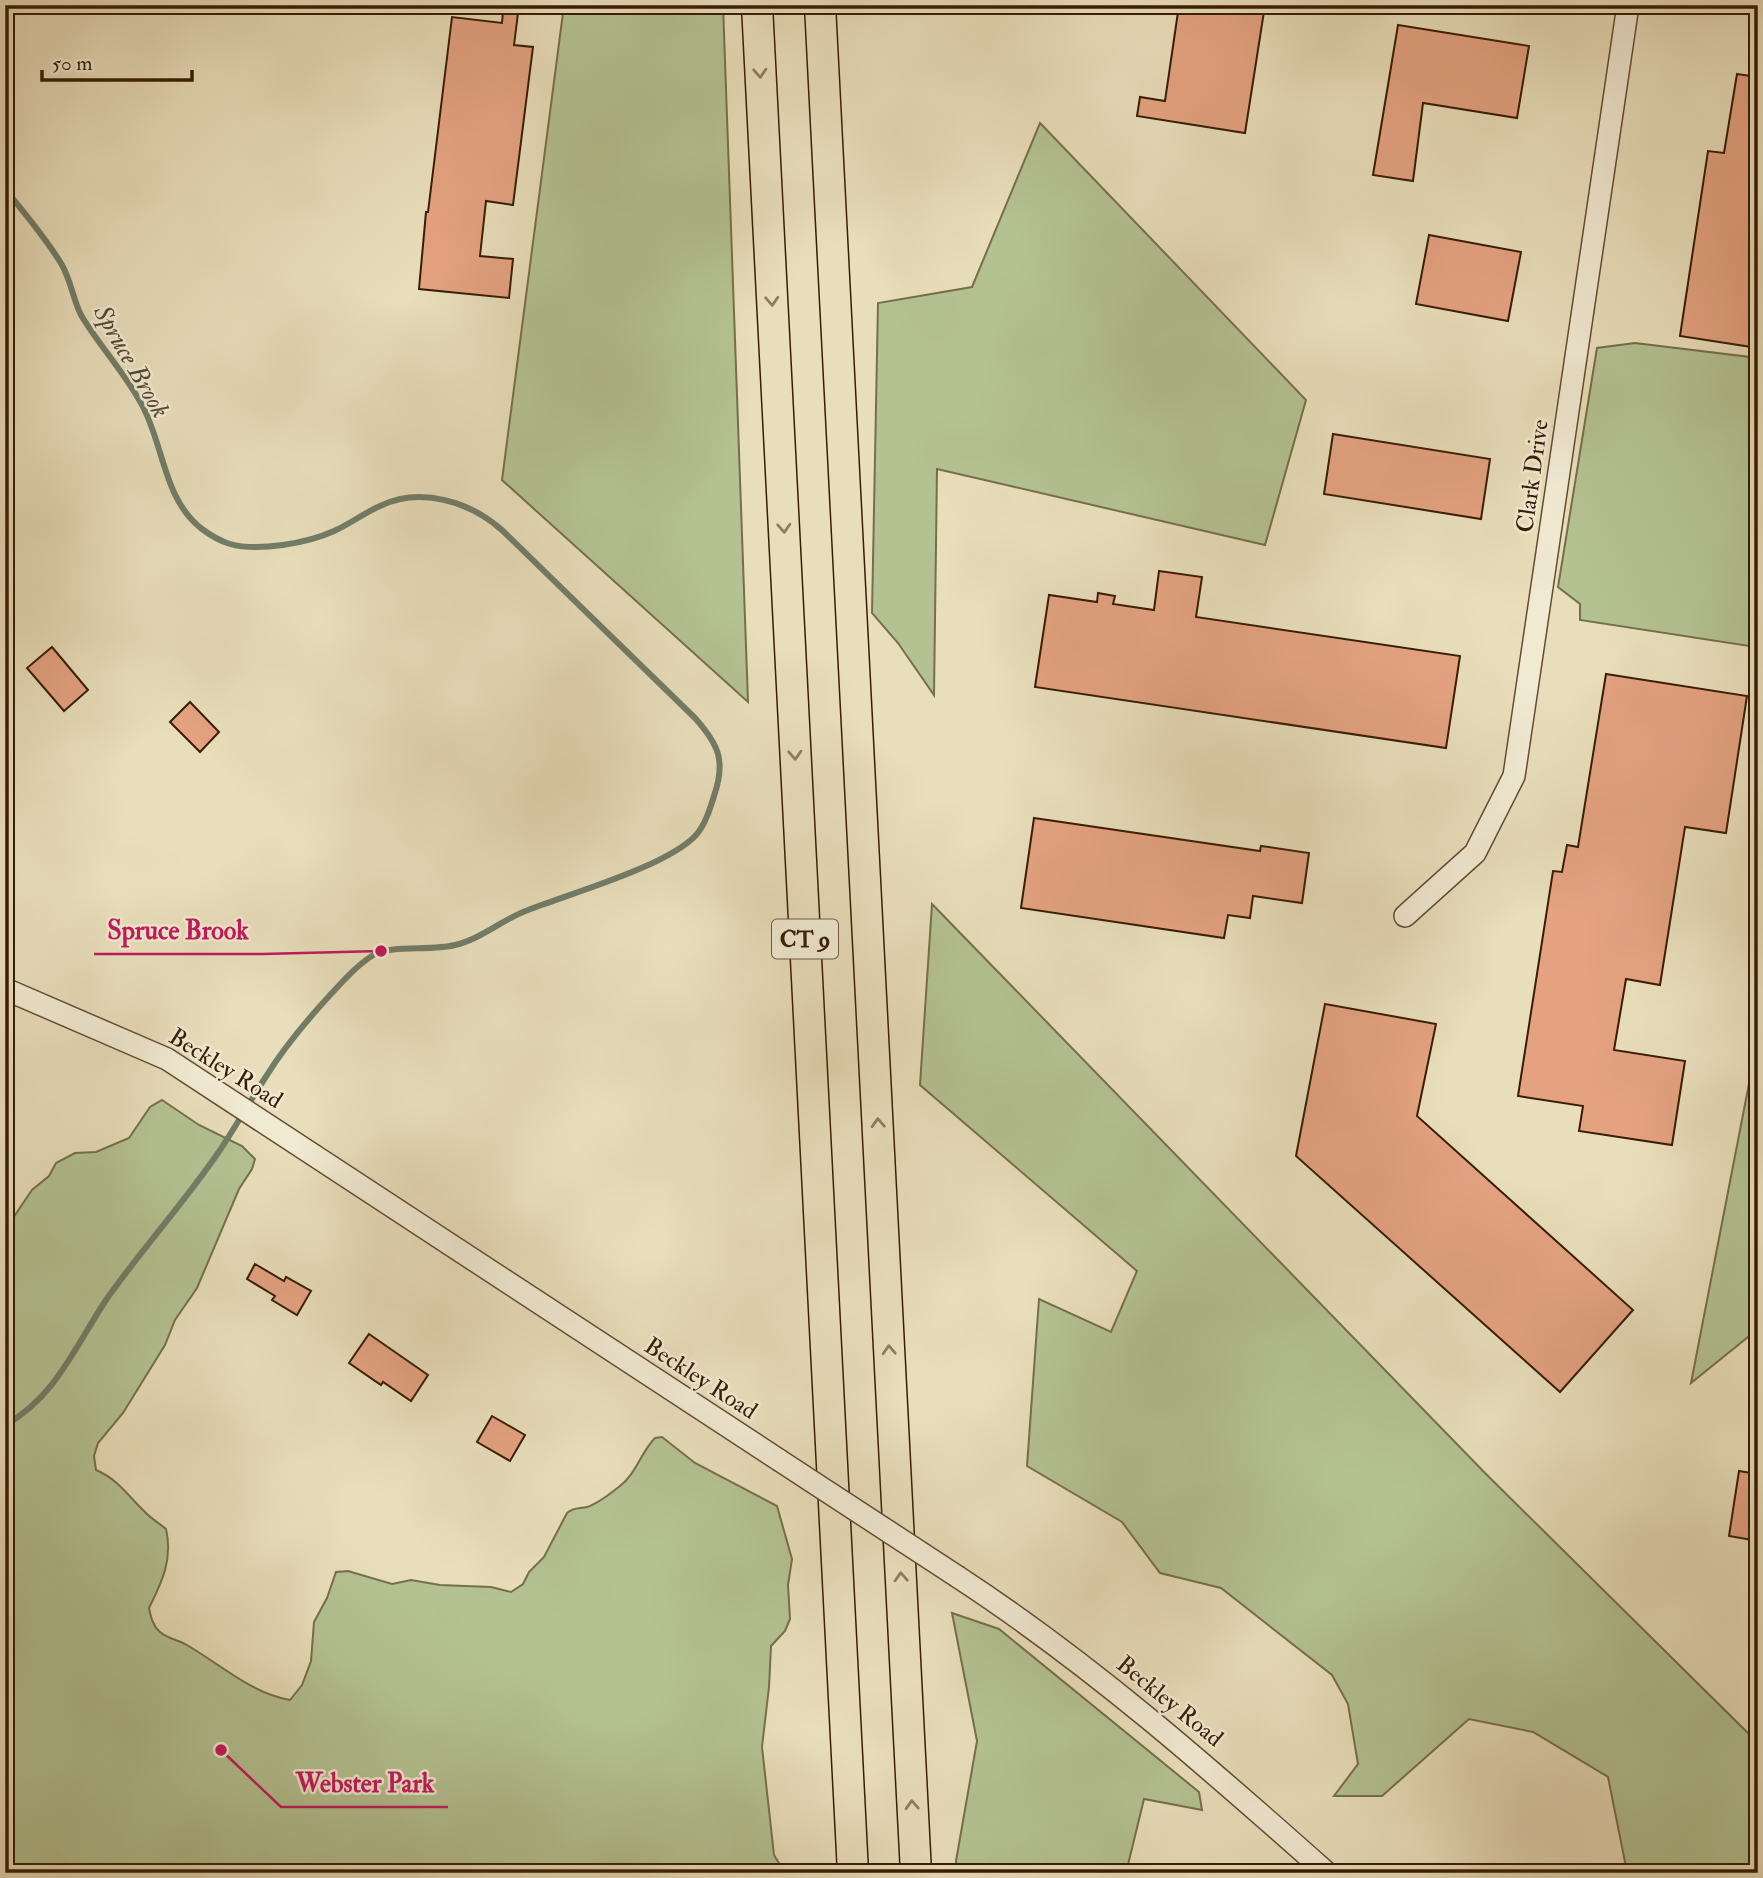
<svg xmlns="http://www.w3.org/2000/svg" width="1763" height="1878" viewBox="0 0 1763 1878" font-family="'IM FELL Double Pica',serif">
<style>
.green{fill:#b4c292;stroke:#766f4c;stroke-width:2}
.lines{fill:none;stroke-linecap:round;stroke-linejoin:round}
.stream{stroke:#727d68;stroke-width:6}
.building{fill:#e4a281;stroke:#381c05;stroke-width:2}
.minor-casing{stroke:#644c32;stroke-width:24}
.highway-casing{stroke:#381c05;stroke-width:33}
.minor{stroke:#f1ead3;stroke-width:21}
.highway{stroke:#e9debb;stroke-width:30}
.minor-bridge-casing{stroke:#644c32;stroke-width:24;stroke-linecap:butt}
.minor-bridge{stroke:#f1ead3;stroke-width:21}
.oneway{stroke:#907d60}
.labels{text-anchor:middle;stroke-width:5;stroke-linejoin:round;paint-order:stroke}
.shield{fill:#f1ead3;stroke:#705a43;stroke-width:2}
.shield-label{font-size:23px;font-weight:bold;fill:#381c05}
.street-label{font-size:24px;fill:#381c05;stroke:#f1ead3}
.water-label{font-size:26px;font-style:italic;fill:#554c37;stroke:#f1ead3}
.leader{fill:none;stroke:#c2185b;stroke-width:2.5}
.callout-dot{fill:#c2185b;stroke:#f1ead3;stroke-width:2.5}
.callout-label{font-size:26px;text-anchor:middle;font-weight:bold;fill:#c2185b;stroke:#f1ead3;stroke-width:5;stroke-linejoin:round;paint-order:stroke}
</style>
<rect width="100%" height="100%" fill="#e9debb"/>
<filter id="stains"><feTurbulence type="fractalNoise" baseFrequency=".00286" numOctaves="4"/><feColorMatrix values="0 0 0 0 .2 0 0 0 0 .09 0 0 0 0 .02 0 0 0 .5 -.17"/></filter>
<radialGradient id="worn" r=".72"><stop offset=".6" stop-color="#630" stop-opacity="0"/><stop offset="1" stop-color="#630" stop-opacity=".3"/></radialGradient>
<g class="green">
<path d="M 564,5 L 723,5 L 748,702 L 502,480 Z"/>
<path d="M 1040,123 L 1306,400 L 1265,545 L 937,469 L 934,695 L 898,643 L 872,613 L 878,303 L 972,287 Z"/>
<path d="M 1635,343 L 1758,358 L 1758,634 L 1749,646 L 1580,620 L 1580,604 L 1558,587 L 1597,348 Z"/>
<path d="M 932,904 L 1485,1473 L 1758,1743 L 1758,1873 L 1635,1873 L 1626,1867 L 1608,1777 L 1533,1732 L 1469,1719 L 1382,1796 L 1334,1796 L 1358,1764 L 1348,1704 L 1332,1675 L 1221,1588 L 1160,1573 L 1122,1522 L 1027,1466 L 1039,1299 L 1111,1332 L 1137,1271 L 920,1085 Z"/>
<path d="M 1758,1037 L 1758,1329 L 1691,1383 Z"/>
<path d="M 162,1100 L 199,1125 L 242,1146 L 255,1159 L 252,1169 L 239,1189 L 197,1288 L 175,1320 L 165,1345 L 123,1413 L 98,1443 L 94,1456 L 96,1470 C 118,1479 128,1496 144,1511 C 150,1518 159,1523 166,1529 C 173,1559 162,1582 149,1608 C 151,1618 153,1626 160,1632 C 167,1638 177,1640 185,1644 C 219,1663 250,1693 290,1700 L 302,1685 L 311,1661 L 314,1622 L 327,1598 L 336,1572 L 348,1571 L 392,1584 L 411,1580 L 440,1585 L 491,1587 L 511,1592 L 523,1584 L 529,1572 L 544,1557 L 567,1513 C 574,1507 579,1509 587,1507 C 598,1504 611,1493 620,1486 C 636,1474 641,1452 655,1438 L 662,1437 L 695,1463 L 777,1506 L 792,1559 L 788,1585 L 790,1619 L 785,1631 L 771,1646 L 769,1687 L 762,1747 L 774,1855 L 785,1873 L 5,1873 L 5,1230 L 32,1190 L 49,1176 L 56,1163 L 75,1153 L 96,1152 L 129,1138 L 150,1107 Z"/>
<path d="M 952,1613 L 999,1629 L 1199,1792 L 1202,1810 L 1144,1799 L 1126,1873 L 958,1873 L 956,1861 L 977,1741 Z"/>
</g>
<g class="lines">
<path class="stream" d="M 5,189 C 25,214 46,238 62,265 C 71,281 73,299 81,315 C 100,347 126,374 143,407 C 164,447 164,500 202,529 C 210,535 220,541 230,544 C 258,552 308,543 334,531 C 350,524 364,513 380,506 C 421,486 471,502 503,531 L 695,718 C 719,745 726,761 714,796 C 710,809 705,825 696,835 C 668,866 569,894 528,910 C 503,919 481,939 455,945 C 433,951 391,945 375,954 C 358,964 344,980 331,994 C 307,1020 285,1046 267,1075 C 250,1101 235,1128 218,1153 C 183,1204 141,1250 106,1300 C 76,1345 55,1398 5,1425"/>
</g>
<g class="building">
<path d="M 1179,5 L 1265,5 L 1245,133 L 1137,116 L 1140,97 L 1165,101 Z"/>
<path d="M 503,12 L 518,13 L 514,45 L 533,47 L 513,205 L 486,201 L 480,256 L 513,259 L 509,298 L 419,289 L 426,212 L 428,212 L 452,17 L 502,23 Z"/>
<path d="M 1398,25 L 1529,46 L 1517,118 L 1423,103 L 1413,181 L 1373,175 Z"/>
<path d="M 1737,74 L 1758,77 L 1758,348 L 1680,336 L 1708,151 L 1724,153 Z"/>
<path d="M 1429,235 L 1521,252 L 1508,321 L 1416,304 Z"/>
<path d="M 1333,434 L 1490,459 L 1481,519 L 1324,494 Z"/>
<path d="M 1159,571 L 1202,577 L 1196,617 L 1460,656 L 1446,748 L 1035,687 L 1049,595 L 1097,602 L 1098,593 L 1115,596 L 1113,604 L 1154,610 Z"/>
<path d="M 52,647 L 88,690 L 64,711 L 27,668 Z"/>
<path d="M 1606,674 L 1747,696 L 1726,833 L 1685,827 L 1660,985 L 1626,979 L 1614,1050 L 1685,1061 L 1672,1145 L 1579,1131 L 1583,1106 L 1518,1096 L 1553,871 L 1562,872 L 1567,845 L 1578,847 Z"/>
<path d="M 190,702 L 219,732 L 200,752 L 170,722 Z"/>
<path d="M 1034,818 L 1260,851 L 1261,846 L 1309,853 L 1302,903 L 1253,896 L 1250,918 L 1228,915 L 1224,938 L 1021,908 Z"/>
<path d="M 1325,1004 L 1436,1024 L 1417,1116 L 1633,1310 L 1560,1392 L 1296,1156 Z"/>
<path d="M 255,1264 L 284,1281 L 286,1277 L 311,1291 L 297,1315 L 272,1300 L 275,1296 L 247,1279 Z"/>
<path d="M 369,1334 L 428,1375 L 411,1401 L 383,1382 L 381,1385 L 349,1363 Z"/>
<path d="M 492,1416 L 525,1435 L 510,1461 L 477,1442 Z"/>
<path d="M 1739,1471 L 1758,1474 L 1758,1541 L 1729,1536 Z"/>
</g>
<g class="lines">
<defs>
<g id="minor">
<path d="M 1405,916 L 1475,853 L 1514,776 L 1628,5"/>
<path d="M 5,989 L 167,1059 L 779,1460"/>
<path d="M 958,1577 C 1091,1664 1209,1768 1327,1873"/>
</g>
<g id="highway">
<path d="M 757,5 L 853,1873"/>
<path d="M 820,5 L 916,1873"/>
</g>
</defs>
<use href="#minor" class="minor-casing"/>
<use href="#highway" class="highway-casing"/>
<use href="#minor" class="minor"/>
<use href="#highway" class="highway"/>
<defs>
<path id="minor-bridge" d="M 779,1460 L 958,1577"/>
</defs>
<use href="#minor-bridge" class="minor-bridge-casing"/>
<use href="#minor-bridge" class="minor-bridge"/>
</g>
<defs><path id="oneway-chevron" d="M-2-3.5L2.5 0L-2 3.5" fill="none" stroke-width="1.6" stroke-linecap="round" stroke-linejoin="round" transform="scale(1.75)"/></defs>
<g class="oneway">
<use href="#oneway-chevron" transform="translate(760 73) rotate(87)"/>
<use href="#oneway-chevron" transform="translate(772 301) rotate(87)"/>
<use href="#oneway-chevron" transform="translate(784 528) rotate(87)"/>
<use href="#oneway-chevron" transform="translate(795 755) rotate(87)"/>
<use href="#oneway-chevron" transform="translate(878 1123) rotate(-93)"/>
<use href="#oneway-chevron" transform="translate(889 1350) rotate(-93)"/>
<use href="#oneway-chevron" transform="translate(901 1577) rotate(-93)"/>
<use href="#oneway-chevron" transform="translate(912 1805) rotate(-93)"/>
</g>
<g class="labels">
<rect class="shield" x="772" y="919.5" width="66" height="39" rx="5"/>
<g class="shield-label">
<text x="805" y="947">CT 9</text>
</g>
<g class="street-label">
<text transform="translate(1532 476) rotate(-82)" y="8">Clark Drive</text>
<text transform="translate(226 1068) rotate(32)" y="8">Beckley Road</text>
<text transform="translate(701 1378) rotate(33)" y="8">Beckley Road</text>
<text transform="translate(1170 1701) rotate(39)" y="8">Beckley Road</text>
</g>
<g class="water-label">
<text transform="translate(132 361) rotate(60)" y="9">Spruce Brook</text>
</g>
</g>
<path class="leader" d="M381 951L263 954H94M221 1750L281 1807H448"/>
<g class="callout-dot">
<circle cx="381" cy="951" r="7"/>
<circle cx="221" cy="1750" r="7"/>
</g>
<g class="callout-label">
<text x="178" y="939">Spruce Brook</text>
<text x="365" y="1792">Webster Park</text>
</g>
<rect width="1763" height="1878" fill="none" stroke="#e9debb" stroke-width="28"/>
<rect x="7" y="7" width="1749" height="1864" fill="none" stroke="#381c05" stroke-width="3.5"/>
<rect x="14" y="14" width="1735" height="1850" fill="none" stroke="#381c05" stroke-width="2"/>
<path d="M42 70v10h150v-10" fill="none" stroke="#381c05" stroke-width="3.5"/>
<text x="52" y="70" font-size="21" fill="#381c05" stroke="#f1ead3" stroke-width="5" paint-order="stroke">50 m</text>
<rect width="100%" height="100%" filter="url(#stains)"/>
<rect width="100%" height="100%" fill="url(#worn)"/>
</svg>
